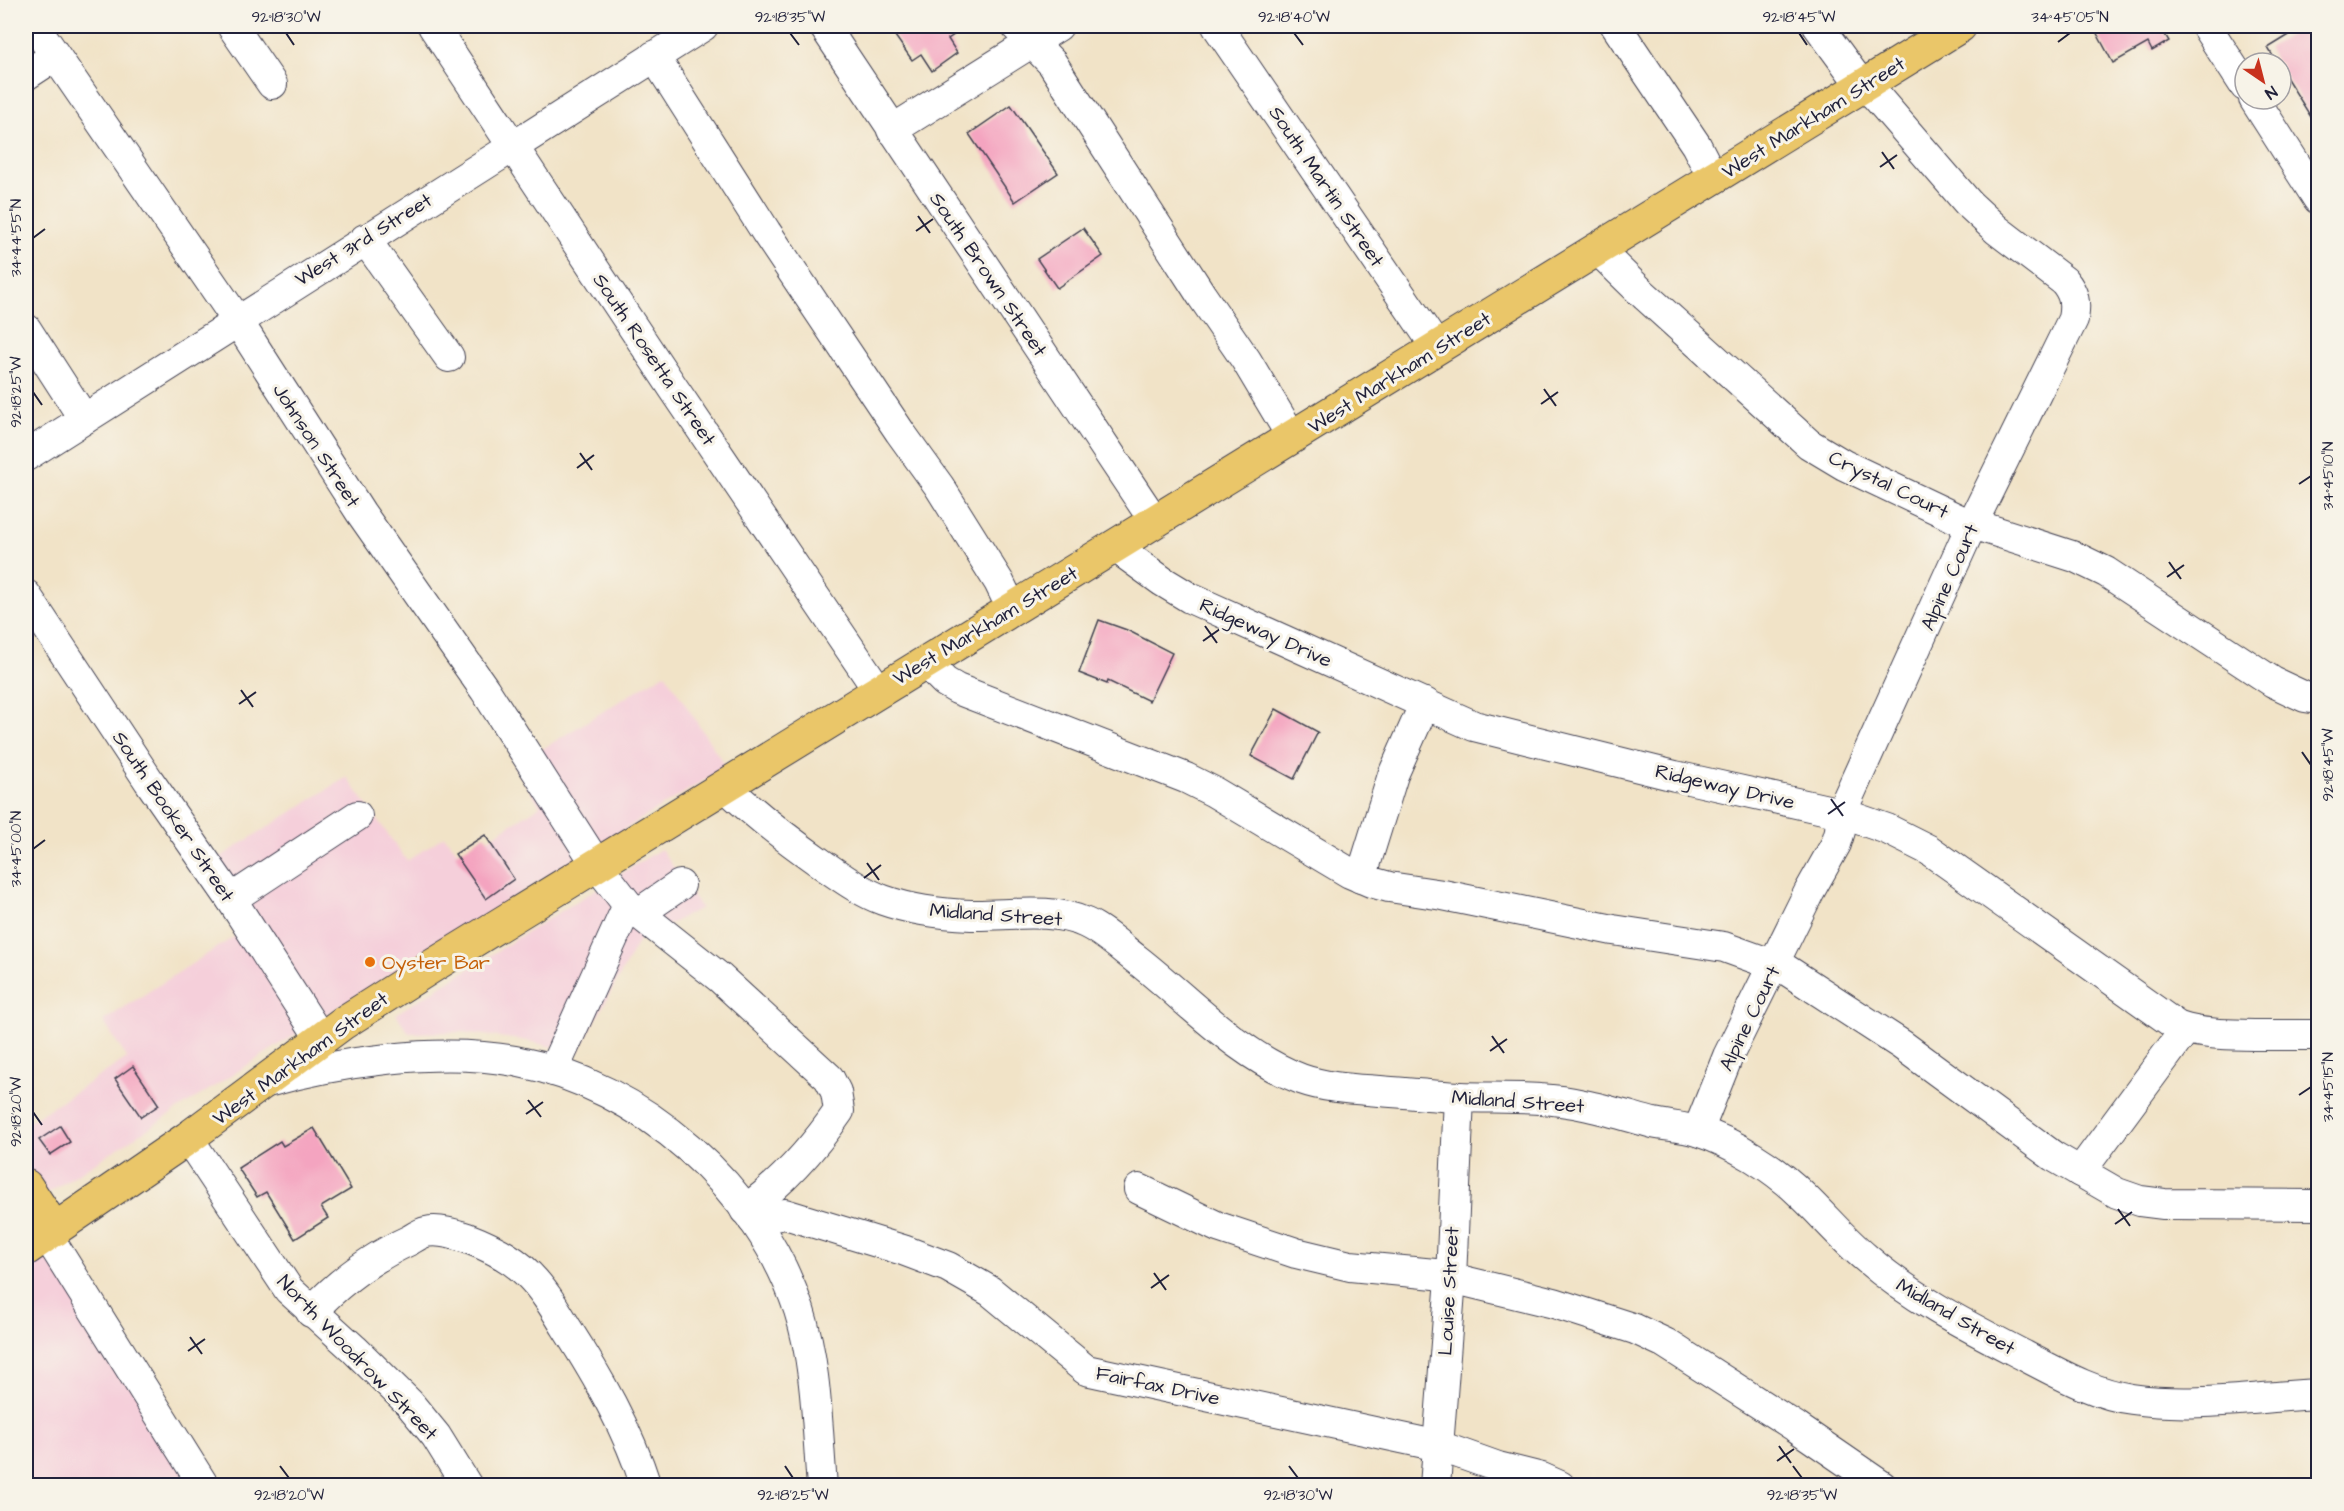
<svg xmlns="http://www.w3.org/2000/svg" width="2344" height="1511" viewBox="0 0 2344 1511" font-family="'Architects Daughter',sans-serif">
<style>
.built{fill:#f5cfda}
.building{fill:#f4a4c0}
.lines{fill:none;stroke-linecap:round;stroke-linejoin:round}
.minor-casing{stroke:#413f50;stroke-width:32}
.major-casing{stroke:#413f50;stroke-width:35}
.minor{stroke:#fff;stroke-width:30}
.major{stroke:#eac669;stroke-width:33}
.ticks{fill:none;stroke:#22223b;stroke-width:2}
.food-dot{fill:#e8710a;stroke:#f7f3e8;stroke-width:2}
.labels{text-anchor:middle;stroke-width:6;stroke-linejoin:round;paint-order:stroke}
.street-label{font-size:20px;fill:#22223b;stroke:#f7f3e8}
.food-label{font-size:20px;fill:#c56008;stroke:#f7f3e8;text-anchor:start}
.neatline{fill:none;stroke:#22223b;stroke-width:2}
.ticks-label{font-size:15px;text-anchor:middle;fill:#22223b}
</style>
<rect width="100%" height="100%" fill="#f7f3e8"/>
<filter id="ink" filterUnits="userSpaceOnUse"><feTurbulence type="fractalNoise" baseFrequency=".0167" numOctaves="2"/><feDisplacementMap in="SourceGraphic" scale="12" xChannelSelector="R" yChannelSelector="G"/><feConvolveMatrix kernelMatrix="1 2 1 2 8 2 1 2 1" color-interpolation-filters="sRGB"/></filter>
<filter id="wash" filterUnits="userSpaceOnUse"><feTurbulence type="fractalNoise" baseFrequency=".008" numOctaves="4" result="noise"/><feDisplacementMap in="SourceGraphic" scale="24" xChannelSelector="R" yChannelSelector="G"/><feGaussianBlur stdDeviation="1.35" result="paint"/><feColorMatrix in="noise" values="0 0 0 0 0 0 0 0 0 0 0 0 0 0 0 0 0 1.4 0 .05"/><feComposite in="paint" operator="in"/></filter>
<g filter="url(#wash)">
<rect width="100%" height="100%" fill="#f1e3c7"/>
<g class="built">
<path d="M 665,673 L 726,767 L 424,952 L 26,1207 L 26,1124 L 127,1058 L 103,1021 L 240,933 L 195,873 L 347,777 L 407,861 L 444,836 L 461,856 L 540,806 L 515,766 Z"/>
<path d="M 661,849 L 701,908 L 660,929 L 645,929 L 578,1053 L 528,1041 L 462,1032 L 409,1033 L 396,1014 Z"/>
<path d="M 55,1230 L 201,1485 L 26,1486 L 26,1249 Z"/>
</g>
<g id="blocks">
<g class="building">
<path d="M 888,26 L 967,26 L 948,39 L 957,53 L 932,71 L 921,54 L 912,60 Z"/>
<path d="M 2093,26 L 2178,26 L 2164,33 L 2169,41 L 2152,51 L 2148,43 L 2113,63 Z"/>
<path d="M 2304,26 L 2319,26 L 2319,130 L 2281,69 L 2281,63 L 2277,63 L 2268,48 Z"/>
<path d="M 1011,105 L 1058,173 L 1015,202 L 969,134 Z"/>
<path d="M 1083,228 L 1103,256 L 1057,288 L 1037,259 Z"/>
<path d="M 1099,620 L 1127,630 L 1172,653 L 1149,701 L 1108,681 L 1107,684 L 1079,673 Z"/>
<path d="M 1276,709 L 1318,732 L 1294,779 L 1251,756 Z"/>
<path d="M 485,835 L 514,879 L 486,899 L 455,854 Z"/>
<path d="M 133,1066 L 159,1105 L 141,1117 L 115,1079 Z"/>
<path d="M 60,1126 L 70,1142 L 50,1155 L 39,1140 Z"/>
<path d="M 314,1128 L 351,1189 L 321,1207 L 328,1218 L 295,1239 L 266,1192 L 257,1197 L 238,1168 L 280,1141 L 283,1146 Z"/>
</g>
</g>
</g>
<g filter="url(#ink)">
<use href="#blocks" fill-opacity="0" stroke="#413f50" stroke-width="1.5"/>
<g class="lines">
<defs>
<g id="minor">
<path d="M 35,26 L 237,320 L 361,513 L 485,690 L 597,865 L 628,905 L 553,1071"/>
<path d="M 232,26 L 272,84"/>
<path d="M 433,26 L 674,389 L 878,690"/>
<path d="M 824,26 L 1155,522"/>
<path d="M 1016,26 L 1052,63 L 1202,296 L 1246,360 L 1292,437"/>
<path d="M 1217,26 L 1437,348"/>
<path d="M 1616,26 L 1696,145 L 1713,178"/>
<path d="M 2206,26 L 2245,86"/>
<path d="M 654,56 L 766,232 L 900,432 L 939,486 L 999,582 L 1012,609"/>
<path d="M 26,75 L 55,56"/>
<path d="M 2254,99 L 2318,199"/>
<path d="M 892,130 L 1058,26"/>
<path d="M 365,239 L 449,357"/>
<path d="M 1598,250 L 1641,292 L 1809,444 L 1844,465 L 1960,520 L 2075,557 L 2106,572 L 2273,682 L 2305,697 L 2318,699"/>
<path d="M 26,329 L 84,419"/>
<path d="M 26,456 L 703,26"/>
<path d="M 1114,546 L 1162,581 L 1190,598 L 1474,726 L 1675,776 L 1841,813 L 1887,829 L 1929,850 L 2177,1026 C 2208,1039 2282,1034 2318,1035"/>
<path d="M 26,595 L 149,781 L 231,899 L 321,1039"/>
<path d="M 925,662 L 945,682 L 957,689 L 1186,778 L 1214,792 L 1350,873 L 1371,882 L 1389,887 L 1443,895 L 1613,930 L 1724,947 L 1785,969 L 1902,1045 L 2053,1156 L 2117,1193 L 2140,1201 L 2164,1204 L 2318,1205"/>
<path d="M 725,786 C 755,815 788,840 822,864 C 841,877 861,892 883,900 C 911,910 942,914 971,915 C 1007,916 1051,907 1086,923 C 1104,931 1120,947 1136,959 C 1189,1000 1237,1055 1301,1079 C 1326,1088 1354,1089 1380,1091 C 1407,1093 1433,1096 1460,1097 C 1487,1098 1514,1097 1540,1099 C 1580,1101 1616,1113 1653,1123 C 1667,1126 1683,1127 1697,1131 C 1733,1142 1776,1169 1803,1196 C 1824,1216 1843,1239 1866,1258 C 1913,1299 1969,1327 2025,1356 C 2058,1373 2094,1394 2132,1399 C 2193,1408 2257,1397 2318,1394"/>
<path d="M 1361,878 L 1393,775 L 1425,703"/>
<path d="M 231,899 L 357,816"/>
<path d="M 628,905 L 720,978 L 829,1078 L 836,1092 L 839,1111 C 813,1149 782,1183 745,1210"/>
<path d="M 639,913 L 680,885"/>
<path d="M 263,1083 C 337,1062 438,1047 515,1061 C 642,1085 758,1187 799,1310 C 817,1366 817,1428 822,1486"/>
<path d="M 1698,1131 L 1728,1056 L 1809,892 L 1836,844 L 1840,831 L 1841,813 L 1972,524 L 2073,319 C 2076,303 2074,293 2064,281 L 1997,230 L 1969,204 L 1875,95 L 1862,86 L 1818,26"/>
<path d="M 188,1138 L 289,1290 L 354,1349 L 409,1403 L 436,1436 L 467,1486"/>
<path d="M 2080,1172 L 2185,1030"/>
<path d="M 1139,1189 L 1218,1227 L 1296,1253 L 1350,1266 L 1435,1274 L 1554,1303 L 1635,1329 L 1665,1343 L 1796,1427 L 1882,1486"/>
<path d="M 753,1220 L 785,1214 L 903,1250 L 948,1267 L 990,1291 L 1086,1370 L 1439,1446 L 1498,1467 L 1542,1478 L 1560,1486"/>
<path d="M 47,1235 L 204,1486"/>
<path d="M 311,1312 C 339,1282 373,1257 410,1240 C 415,1237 421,1233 426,1232 C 439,1229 455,1234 467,1238 C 488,1246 513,1258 529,1275 C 544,1290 555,1309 566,1327 C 598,1377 628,1429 646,1486"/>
<path d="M 1435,1486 L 1451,1278 L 1459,1097"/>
</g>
<g id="major">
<path d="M 26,1186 L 55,1230"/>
<path d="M 26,1249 L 188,1138 L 343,1023 L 434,965 L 1960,26"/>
</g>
</defs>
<use href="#minor" class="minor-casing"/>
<use href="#major" class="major-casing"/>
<use href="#minor" class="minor"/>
<use href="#major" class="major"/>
</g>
</g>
<path class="ticks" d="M 286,33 L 294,45M 790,33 L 799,45M 1294,33 L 1303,45M 1799,33 L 1807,45M 2058,42 L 2070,33M 1882,152 L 1894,169M 1880,167 L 1897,155M 918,216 L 930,233M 916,231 L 933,219M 33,238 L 45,229M 1544,389 L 1556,406M 33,392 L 42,405M 1541,404 L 1558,392M 580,453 L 592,470M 577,468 L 594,455M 2299,484 L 2311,476M 2169,562 L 2181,579M 2167,577 L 2184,565M 1205,626 L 1217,643M 1203,641 L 1220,629M 241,690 L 253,707M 239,704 L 256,692M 2302,752 L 2311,765M 1831,799 L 1843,816M 1828,814 L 1845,802M 33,849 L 45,840M 867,863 L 879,880M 864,878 L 881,865M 1492,1036 L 1504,1053M 1490,1051 L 1507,1039M 2299,1095 L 2311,1087M 528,1100 L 541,1117M 33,1112 L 42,1125M 526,1114 L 543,1102M 2118,1209 L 2130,1226M 2115,1224 L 2132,1212M 1154,1273 L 1166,1290M 1151,1288 L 1169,1275M 190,1337 L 202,1354M 188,1351 L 205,1339M 1779,1446 L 1791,1463M 1777,1461 L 1794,1449M 280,1466 L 289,1478M 785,1466 L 793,1478M 1289,1466 L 1298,1478M 1793,1466 L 1802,1478"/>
<circle class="food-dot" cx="370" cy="962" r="6"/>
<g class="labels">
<g class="street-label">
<text transform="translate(1813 117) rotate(-32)" y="7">West Markham Street</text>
<text transform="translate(1327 186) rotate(56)" y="7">South Martin Street</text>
<text transform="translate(363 239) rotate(-32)" y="7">West 3rd Street</text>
<text transform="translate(989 274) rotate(56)" y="7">South Brown Street</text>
<text transform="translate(655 359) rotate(56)" y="7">South Rosetta Street</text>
<text transform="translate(1399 372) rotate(-32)" y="7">West Markham Street</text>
<text transform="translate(317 445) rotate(57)" y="7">Johnson Street</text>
<text transform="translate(1889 484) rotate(26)" y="7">Crystal Court</text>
<text transform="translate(1949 577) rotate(-66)" y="7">Alpine Court</text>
<text transform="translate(985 625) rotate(-31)" y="7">West Markham Street</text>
<text transform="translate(1266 632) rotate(24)" y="7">Ridgeway Drive</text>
<text transform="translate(1725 786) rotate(13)" y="7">Ridgeway Drive</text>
<text transform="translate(174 816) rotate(56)" y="7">South Booker Street</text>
<text transform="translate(996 914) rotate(4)" y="7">Midland Street</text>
<text transform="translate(1749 1018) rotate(-64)" y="7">Alpine Court</text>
<text transform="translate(300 1058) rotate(-36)" y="7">West Markham Street</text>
<text transform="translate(1518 1101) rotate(4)" y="7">Midland Street</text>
<text transform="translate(1448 1291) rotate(-87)" y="7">Louise Street</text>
<text transform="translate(1956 1316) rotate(30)" y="7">Midland Street</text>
<text transform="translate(358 1357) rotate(46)" y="7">North Woodrow Street</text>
<text transform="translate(1158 1385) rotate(12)" y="7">Fairfax Drive</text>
</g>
<g class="food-label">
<text x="382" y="969">Oyster Bar</text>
</g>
</g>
<rect width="2344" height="1511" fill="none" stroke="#f7f3e8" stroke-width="66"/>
<g transform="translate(2263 81) rotate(145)"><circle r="28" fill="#f7f3e8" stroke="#a29fa3" stroke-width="1.5"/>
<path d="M0-4.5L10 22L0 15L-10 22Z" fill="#c8321e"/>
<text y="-9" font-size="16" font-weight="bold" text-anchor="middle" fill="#22223b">N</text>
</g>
<rect x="33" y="33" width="2278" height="1445" class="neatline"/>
<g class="ticks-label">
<text x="286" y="22">92°18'30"W</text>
<text x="790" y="22">92°18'35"W</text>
<text x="1294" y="22">92°18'40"W</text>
<text x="1799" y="22">92°18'45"W</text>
<text x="2070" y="22">34°45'05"N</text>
<text transform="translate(16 238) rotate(-90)" y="5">34°44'55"N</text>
<text transform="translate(16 392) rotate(-90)" y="5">92°18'25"W</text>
<text transform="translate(2328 476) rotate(-90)" y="5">34°45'10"N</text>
<text transform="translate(2328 765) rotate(-90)" y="5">92°18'45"W</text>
<text transform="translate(16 849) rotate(-90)" y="5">34°45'00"N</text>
<text transform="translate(2328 1087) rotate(-90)" y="5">34°45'15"N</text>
<text transform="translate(16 1112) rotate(-90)" y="5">92°18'20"W</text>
<text x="289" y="1500">92°18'20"W</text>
<text x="793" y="1500">92°18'25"W</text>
<text x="1298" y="1500">92°18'30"W</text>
<text x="1802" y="1500">92°18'35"W</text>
</g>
</svg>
